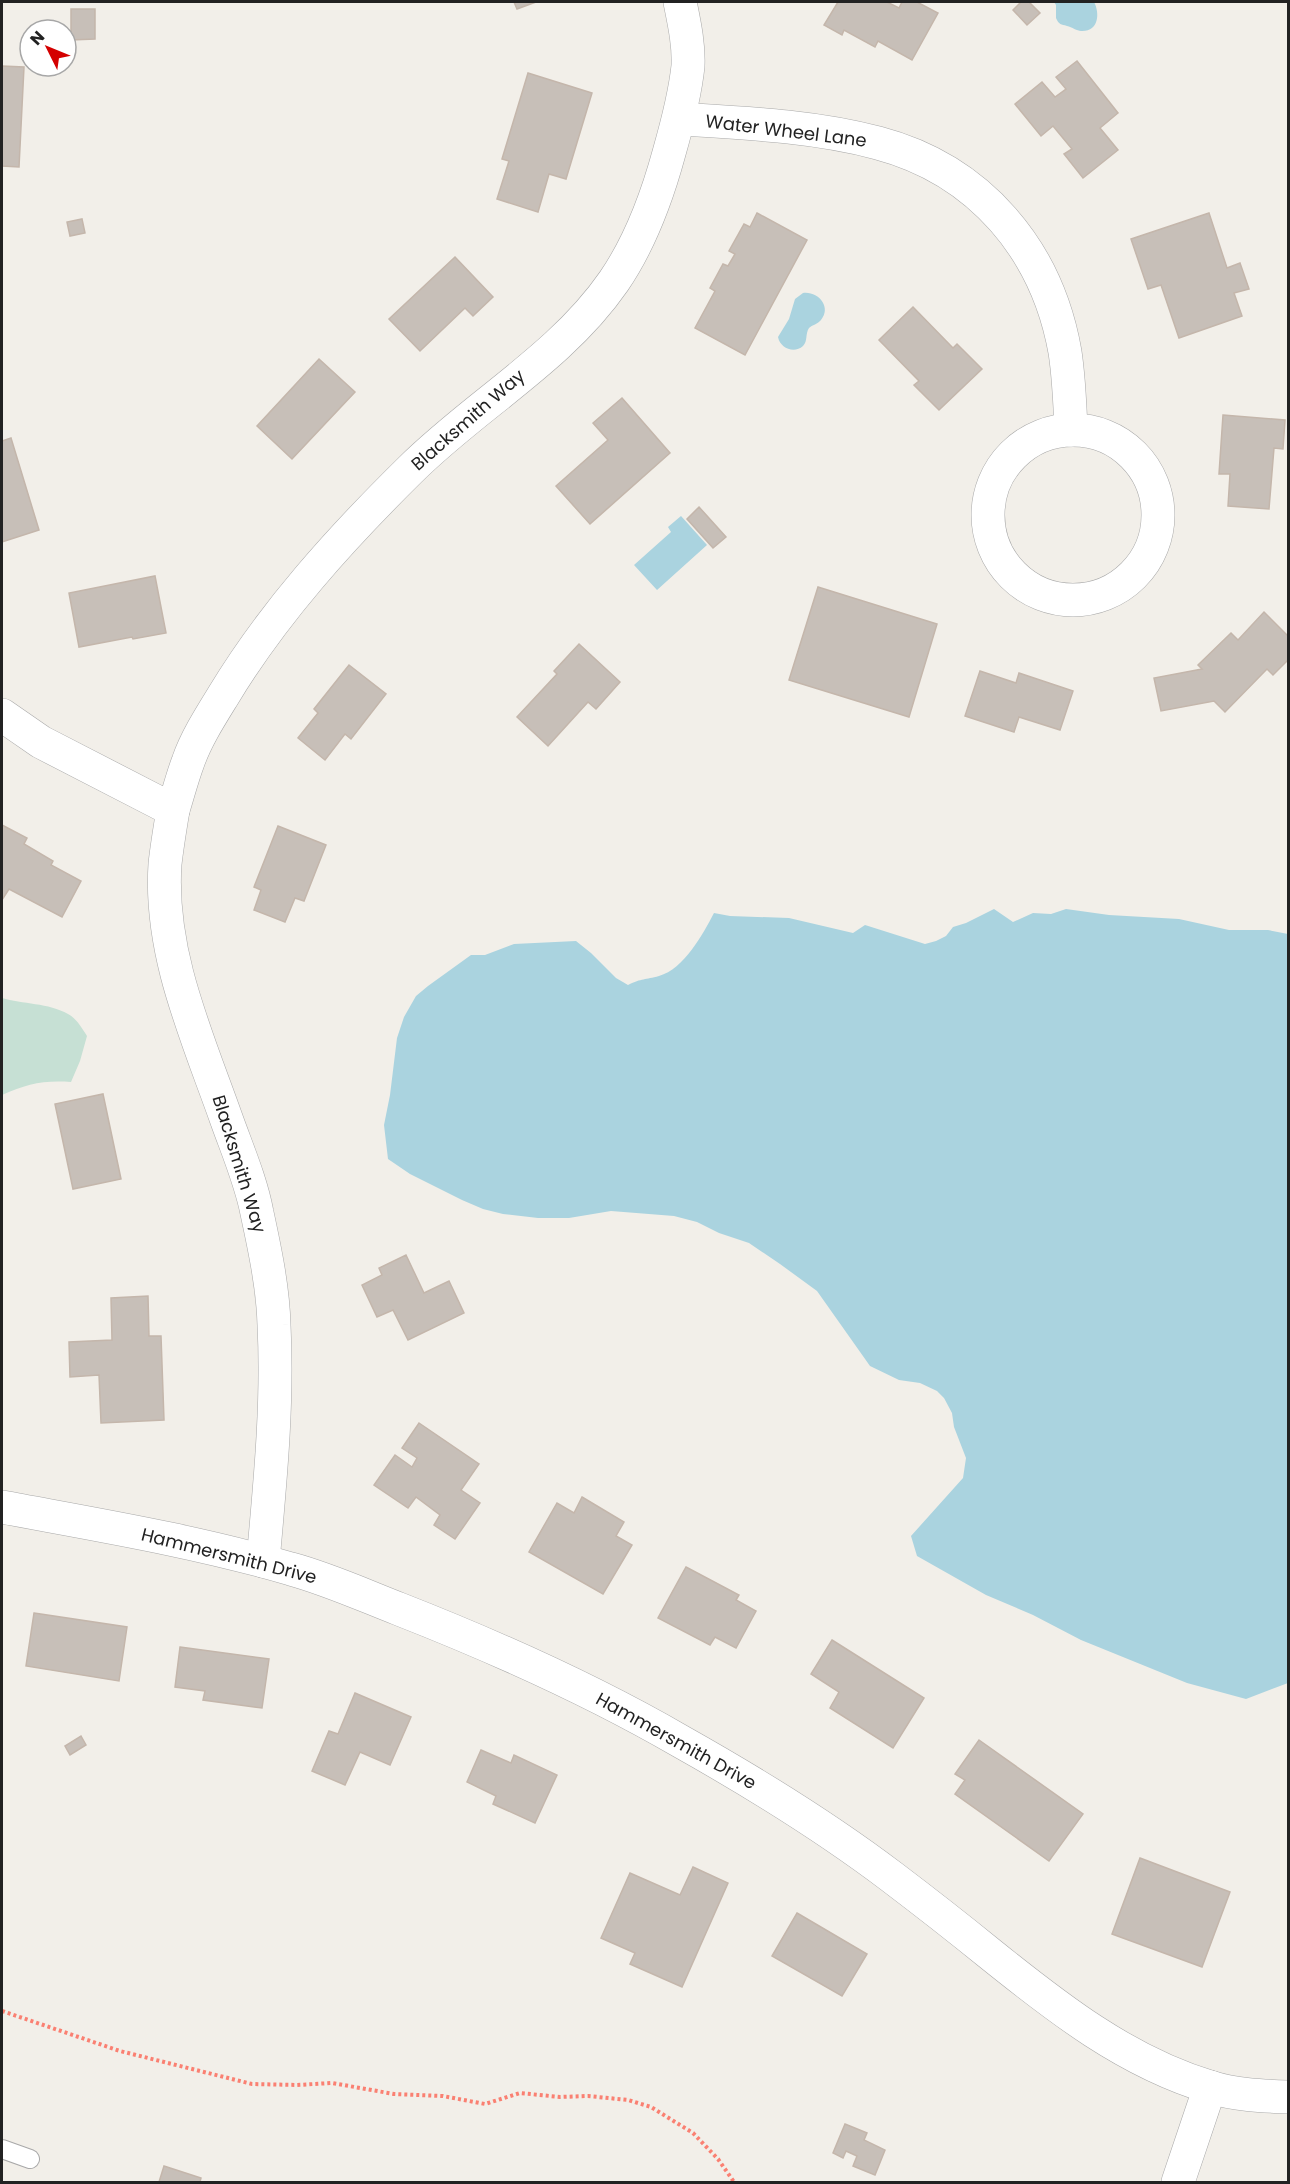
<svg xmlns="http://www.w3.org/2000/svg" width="1290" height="2184" viewBox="0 0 1290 2184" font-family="Poppins,sans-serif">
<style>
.wetland{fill:#c6e0d4}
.water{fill:#aad3df}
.building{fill:#c7bfb8;stroke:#c4b6ab;stroke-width:1.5}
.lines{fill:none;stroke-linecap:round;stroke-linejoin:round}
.lane-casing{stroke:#a9a9a9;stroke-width:20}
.street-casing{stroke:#a9a9a9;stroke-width:34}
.path{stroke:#fa8072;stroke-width:4;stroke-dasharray:3 3;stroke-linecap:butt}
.lane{stroke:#fff;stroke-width:18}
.street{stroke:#fff;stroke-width:33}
.labels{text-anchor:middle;stroke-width:4.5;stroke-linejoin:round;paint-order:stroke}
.street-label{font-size:18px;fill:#222;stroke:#fff}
</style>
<rect width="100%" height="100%" fill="#f2efe9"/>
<path class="wetland" d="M 2,998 C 22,1004 49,1003 68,1014 C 76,1018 82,1028 87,1036 L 80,1061 L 71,1082 C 43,1080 27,1084 2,1095 Z"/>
<g class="water">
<path d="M 1054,2 L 1094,2 C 1100,13 1099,32 1081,31 C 1077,31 1072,27 1067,26 C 1061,24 1059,25 1056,18 L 1056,5 Z"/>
<path d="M 803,293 C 818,291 832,307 821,320 C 818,324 812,325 809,328 C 805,334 808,341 803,346 C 794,354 780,348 778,337 L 789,319 L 795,299 Z"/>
<path d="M 681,516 L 707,545 L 657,590 L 634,565 L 671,532 L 668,527 Z"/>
<path d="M 994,909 L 1013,922 L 1033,913 L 1051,914 L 1066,909 L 1109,915 L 1179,919 L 1229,930 L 1268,930 L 1288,934 L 1288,1683 L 1246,1699 L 1187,1683 L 1081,1640 L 1033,1615 L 986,1595 L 917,1556 L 911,1536 L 963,1478 L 966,1458 L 954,1427 L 952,1413 L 944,1398 L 937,1391 L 920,1383 L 899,1380 L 870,1366 L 817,1291 L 780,1264 L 749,1243 L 719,1233 L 697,1222 L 674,1216 L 611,1211 L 569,1218 L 538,1218 L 503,1214 L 483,1209 L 462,1200 L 410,1174 L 388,1159 L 384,1125 L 390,1095 L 397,1038 L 404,1017 L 416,996 L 428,986 L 471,955 L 485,955 L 514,944 L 576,941 L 591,953 L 616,978 L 628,985 C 642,978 645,980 659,976 C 684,969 703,934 714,913 L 730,916 L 789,918 L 853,933 L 865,925 L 925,944 L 936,941 L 946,936 L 953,927 L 966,923 Z"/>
</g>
<g class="building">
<path d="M 514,2 L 536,2 L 517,9 Z"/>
<path d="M 838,2 L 887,2 L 899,8 L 902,2 L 917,2 L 938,13 L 912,60 L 878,41 L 875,47 L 844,30 L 842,35 L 824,25 Z"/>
<path d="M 1021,2 L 1029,2 L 1040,13 L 1027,25 L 1013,10 Z"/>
<path d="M 71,9 L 95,9 L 95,39 L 71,40 Z"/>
<path d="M 1077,61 L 1118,113 L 1100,128 L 1118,150 L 1083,178 L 1064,154 L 1072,149 L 1053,126 L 1041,136 L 1015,104 L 1042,82 L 1055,97 L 1066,89 L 1056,77 Z"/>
<path d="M 2,66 L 24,67 L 19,167 L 2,166 Z"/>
<path d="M 528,73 L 592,93 L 566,179 L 549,174 L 538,212 L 497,199 L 509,161 L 502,159 Z"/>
<path d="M 757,213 L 807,240 L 745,355 L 695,328 L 715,291 L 710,288 L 723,264 L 728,266 L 735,254 L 729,251 L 744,224 L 750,227 Z"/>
<path d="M 1209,213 L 1227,268 L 1240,263 L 1249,289 L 1234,293 L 1242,316 L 1179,338 L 1161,285 L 1148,289 L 1131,239 Z"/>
<path d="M 82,219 L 85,233 L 70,236 L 67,222 Z"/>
<path d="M 455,257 L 493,297 L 473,316 L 465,308 L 420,351 L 389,319 Z"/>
<path d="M 913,307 L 953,348 L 957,344 L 982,369 L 939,410 L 914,385 L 919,381 L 879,340 Z"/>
<path d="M 319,359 L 355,392 L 292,459 L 257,426 Z"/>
<path d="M 622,398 L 670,453 L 590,524 L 556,486 L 608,440 L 593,423 Z"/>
<path d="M 1223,415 L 1285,420 L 1283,449 L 1274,448 L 1269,509 L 1228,506 L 1230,474 L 1219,474 Z"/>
<path d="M 11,438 L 39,530 L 2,542 L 2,441 Z"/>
<path d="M 699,507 L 726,537 L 713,548 L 687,519 Z"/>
<path d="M 155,576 L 166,633 L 133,639 L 132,637 L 79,647 L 69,593 Z"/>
<path d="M 818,587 L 937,624 L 909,717 L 789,680 Z"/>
<path d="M 1264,612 L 1288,636 L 1288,660 L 1273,675 L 1267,669 L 1225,712 L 1214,701 L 1161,711 L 1154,678 L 1202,669 L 1198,665 L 1231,633 L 1238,640 Z"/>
<path d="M 579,644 L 620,682 L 596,709 L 588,702 L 548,746 L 517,717 L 557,674 L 554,671 Z"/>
<path d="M 349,665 L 386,694 L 351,739 L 345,734 L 325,760 L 298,738 L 318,713 L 314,709 Z"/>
<path d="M 980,671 L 1016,683 L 1019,673 L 1073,691 L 1060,730 L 1019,717 L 1014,732 L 965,716 Z"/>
<path d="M 2,825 L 27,838 L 24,844 L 53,861 L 51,865 L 81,881 L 62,917 L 9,889 L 2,900 Z"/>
<path d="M 278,826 L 326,845 L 304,901 L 295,898 L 285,922 L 254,910 L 261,890 L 254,887 Z"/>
<path d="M 103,1094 L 121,1179 L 73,1189 L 55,1104 Z"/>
<path d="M 406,1255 L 424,1293 L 449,1281 L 464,1313 L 408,1340 L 393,1310 L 377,1317 L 362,1285 L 382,1275 L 379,1268 Z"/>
<path d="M 148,1296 L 149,1336 L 161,1336 L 164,1420 L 101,1423 L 99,1375 L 70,1377 L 69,1342 L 112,1340 L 111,1298 Z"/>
<path d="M 419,1423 L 479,1464 L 461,1490 L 480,1503 L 455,1539 L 434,1525 L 440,1515 L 416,1497 L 408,1508 L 374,1485 L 395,1455 L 412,1467 L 417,1458 L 402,1448 Z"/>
<path d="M 582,1497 L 624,1522 L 616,1536 L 632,1545 L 603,1594 L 529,1552 L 557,1503 L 574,1513 Z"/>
<path d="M 686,1567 L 739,1595 L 736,1600 L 756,1611 L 736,1648 L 715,1637 L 710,1645 L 658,1618 Z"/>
<path d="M 34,1613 L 127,1627 L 119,1681 L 26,1666 Z"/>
<path d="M 832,1640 L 924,1698 L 893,1748 L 830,1708 L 839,1692 L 811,1674 Z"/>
<path d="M 180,1647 L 269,1659 L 262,1708 L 203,1700 L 205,1691 L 175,1687 Z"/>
<path d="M 355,1693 L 411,1717 L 390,1765 L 360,1752 L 345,1785 L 312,1771 L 329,1731 L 338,1734 Z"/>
<path d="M 81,1736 L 86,1745 L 70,1755 L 65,1746 Z"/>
<path d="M 979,1740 L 1083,1814 L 1049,1861 L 955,1794 L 965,1780 L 955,1774 Z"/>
<path d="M 481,1750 L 511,1763 L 514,1755 L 557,1775 L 535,1823 L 493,1804 L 496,1796 L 467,1782 Z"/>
<path d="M 1140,1858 L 1230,1892 L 1202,1967 L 1112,1934 Z"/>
<path d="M 693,1867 L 728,1883 L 682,1987 L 630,1964 L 635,1953 L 601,1938 L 630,1873 L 680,1895 Z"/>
<path d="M 797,1913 L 867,1954 L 842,1996 L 772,1956 Z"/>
<path d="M 845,2124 L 867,2133 L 864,2140 L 885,2150 L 875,2175 L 853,2166 L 857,2156 L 846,2151 L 843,2158 L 833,2153 Z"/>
<path d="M 164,2166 L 201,2178 L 200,2182 L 159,2182 Z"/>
</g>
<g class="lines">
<defs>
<path id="lane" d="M 2,2149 L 30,2159"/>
<g id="street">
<path d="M 679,119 C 745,123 814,126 878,143 C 980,170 1047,250 1065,352 C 1069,378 1070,404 1071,430"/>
<circle cx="1073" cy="515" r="85"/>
<path d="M 2,715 L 41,742 L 173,810 C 178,794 182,778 188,762 C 196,739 210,717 223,696 C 273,613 340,539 410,470 C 475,405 561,358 614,281 C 640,243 657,197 669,153 C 677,125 685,95 688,66 C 689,44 684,22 680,2"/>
<path d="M 173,810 C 170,828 167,846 165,864 C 159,953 197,1036 226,1118 C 237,1149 251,1181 257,1213 C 265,1250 273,1288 274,1325 C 278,1404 270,1483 263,1561"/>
<path d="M 2,1507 C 98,1525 196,1541 291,1569 C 328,1579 363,1595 399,1609 C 496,1647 590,1689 680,1741 C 753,1782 826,1827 892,1877 C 925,1902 957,1927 989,1953 C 1056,2007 1126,2062 1210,2087 C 1235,2095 1262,2096 1288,2097"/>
<path d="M 1178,2182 L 1210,2087"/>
</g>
</defs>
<use href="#lane" class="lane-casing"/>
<use href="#street" class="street-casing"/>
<path class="path" d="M 2,2011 L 120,2051 L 252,2084 L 297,2085 L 332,2083 L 394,2094 L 443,2096 L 485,2104 L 520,2093 L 560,2097 L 588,2096 L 628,2100 L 651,2107 L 693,2133 L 718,2159 L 734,2182"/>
<use href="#lane" class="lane"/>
<use href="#street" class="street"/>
</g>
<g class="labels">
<g class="street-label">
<text transform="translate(786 131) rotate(7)" y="6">Water Wheel Lane</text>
<text transform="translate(468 420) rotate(-41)" y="6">Blacksmith Way</text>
<text transform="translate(239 1164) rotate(73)" y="6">Blacksmith Way</text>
<text transform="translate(229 1556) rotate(14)" y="6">Hammersmith Drive</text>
<text transform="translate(676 1741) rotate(29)" y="6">Hammersmith Drive</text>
</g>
</g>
<rect width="1290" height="2184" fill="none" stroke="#222222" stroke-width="6"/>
<g transform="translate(48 48) rotate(313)"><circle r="28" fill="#ffffff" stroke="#a7a7a7" stroke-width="1.5"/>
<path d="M0-4.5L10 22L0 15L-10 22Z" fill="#d40000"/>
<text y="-9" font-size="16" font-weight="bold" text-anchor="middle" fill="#222222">N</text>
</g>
</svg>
